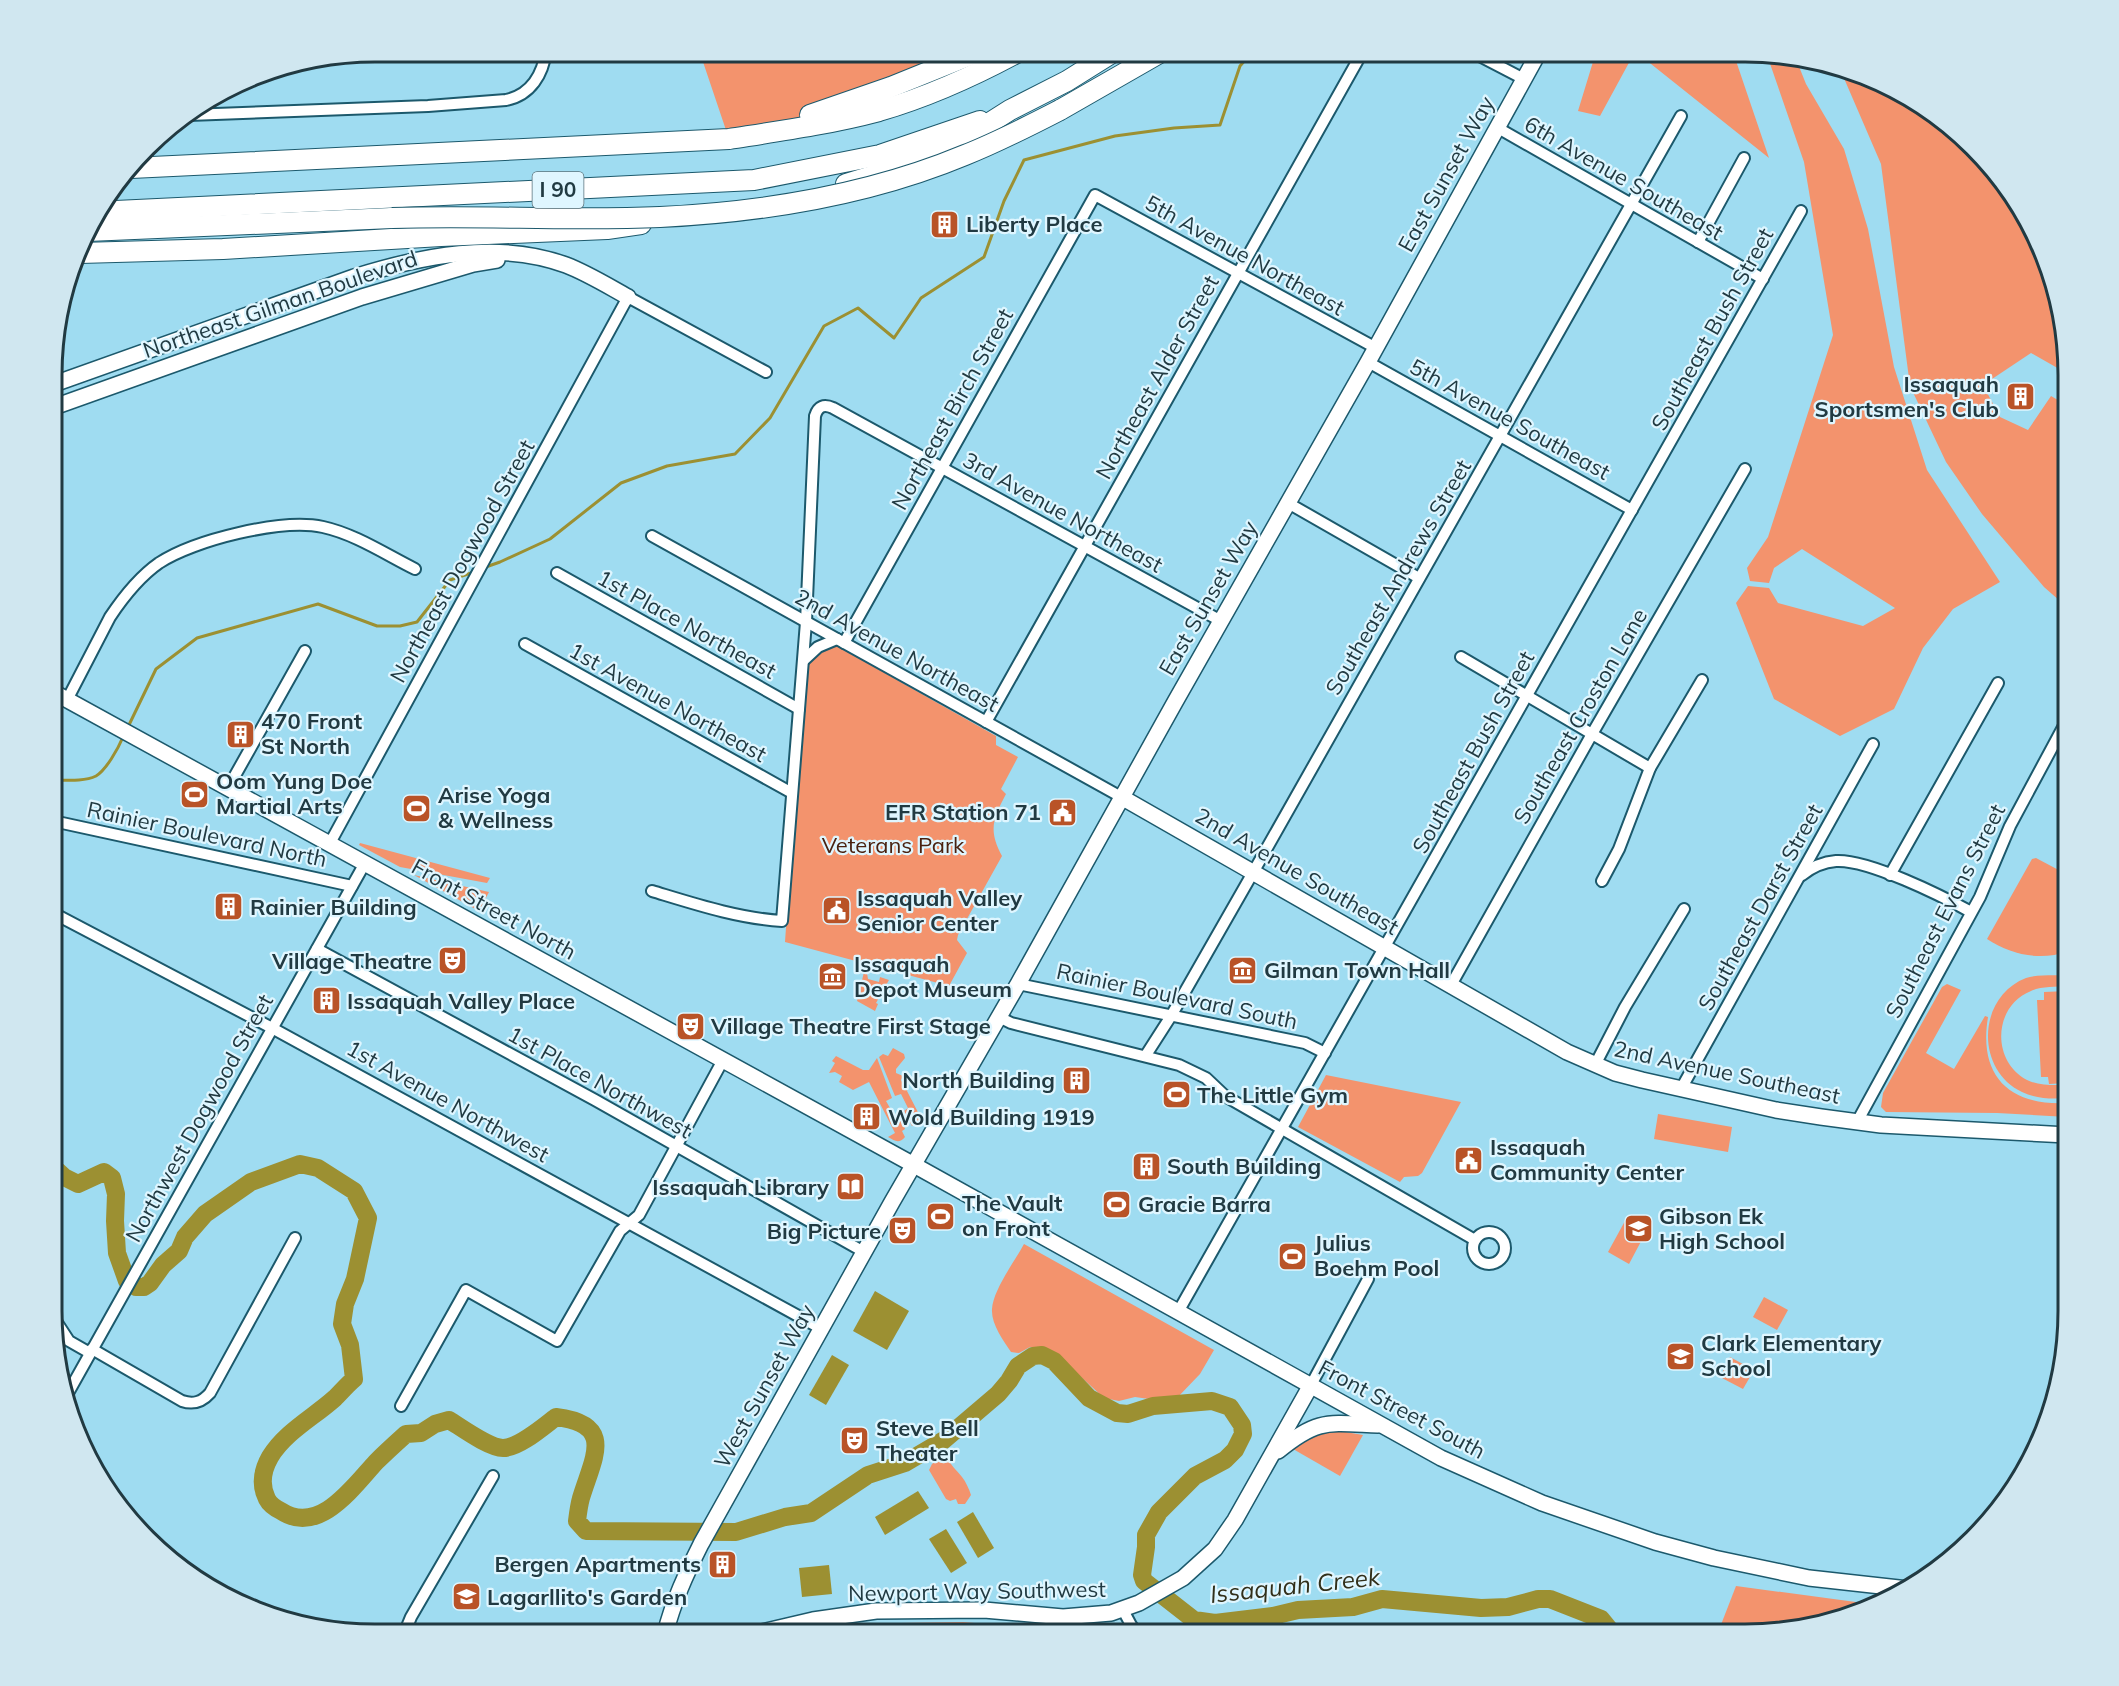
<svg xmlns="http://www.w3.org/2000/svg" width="2119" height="1686" viewBox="0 0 2119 1686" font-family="Mulish,sans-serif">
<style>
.green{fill:#f3936d}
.water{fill:#9c9032}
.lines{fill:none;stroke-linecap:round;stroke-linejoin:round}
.stream{stroke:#9c9032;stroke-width:3}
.river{stroke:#9c9032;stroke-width:18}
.street-casing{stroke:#1c596c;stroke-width:14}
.secondary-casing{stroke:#1c596c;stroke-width:18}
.highway-casing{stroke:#1c596c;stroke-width:22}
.street{stroke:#fff;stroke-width:10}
.secondary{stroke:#fff;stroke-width:15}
.highway{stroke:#fff;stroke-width:20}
.highway-bridge-casing{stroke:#1c596c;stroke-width:22;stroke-linecap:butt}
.highway-bridge{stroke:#fff;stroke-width:20}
.labels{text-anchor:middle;stroke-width:4.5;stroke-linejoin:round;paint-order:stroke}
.shield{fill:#dff6ff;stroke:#5a727b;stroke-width:1.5}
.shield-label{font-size:21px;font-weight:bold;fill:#213a42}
.street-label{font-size:22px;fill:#213a42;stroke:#dff6ff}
.poi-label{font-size:22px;font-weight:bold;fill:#213a42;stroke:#dff6ff;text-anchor:start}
.park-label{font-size:22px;fill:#4a210f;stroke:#dff6ff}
.water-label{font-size:24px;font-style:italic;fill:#312f1a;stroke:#dff6ff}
.rim{fill:none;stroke:#213a42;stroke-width:3}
</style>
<rect width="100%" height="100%" fill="#9fdcf1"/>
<g class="green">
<path d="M 690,51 L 969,51 L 815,114 L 729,139 L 700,53 Z"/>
<path d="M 1596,52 L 1733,52 L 1769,158 L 1641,56 L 1631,59 L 1600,116 L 1578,111 Z"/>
<path d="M 1766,52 L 1796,59 L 1806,84 L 1844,149 L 1868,229 L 1894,367 L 1927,470 L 2000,582 L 1953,609 L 1923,648 L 1894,709 L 1840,736 L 1774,699 L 1736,603 L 1748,586 L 1769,588 L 1778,603 L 1863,626 L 1895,608 L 1802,549 L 1774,568 L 1769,583 L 1750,581 L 1747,568 L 1768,537 L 1833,335 L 1804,162 Z"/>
<path d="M 1840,69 L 1869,76 L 1958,131 L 2035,231 L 2057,291 L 2068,374 L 2031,353 L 1983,385 L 2000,417 L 2028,430 L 2051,396 L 2068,406 L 2068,608 L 2044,587 L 1982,514 L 1946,462 L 1910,386 L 1881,164 Z"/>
<path d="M 829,646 L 837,646 L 996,736 L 996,745 L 1018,757 L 1001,789 L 1006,794 C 993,819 988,830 1002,856 L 958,935 L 957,940 L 967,953 L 949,986 L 785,942 L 800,727 L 809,663 L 815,652 Z"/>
<path d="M 360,843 L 490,878 L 487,883 L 400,867 L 359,845 Z"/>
<path d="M 2036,858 L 2068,875 L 2068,951 C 2040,962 2010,954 1987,939 L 2032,859 Z"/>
<path d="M 414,875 L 489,892 L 479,911 Z"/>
<path d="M 864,972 L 867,973 L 868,979 L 879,982 L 880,977 L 889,980 L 876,1003 L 878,1004 L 875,1011 L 857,1001 Z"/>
<path d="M 2068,975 L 2068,986 C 2055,987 2042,986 2031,991 C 1993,1006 1991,1061 2027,1080 C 2039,1086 2053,1085 2067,1085 L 2067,1098 C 2052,1099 2037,1099 2022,1092 C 1975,1070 1977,997 2026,978 C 2038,974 2055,976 2068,975 Z"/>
<path d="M 1947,984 L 1961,990 L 1926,1053 L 1954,1069 L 1985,1016 L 1988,1017 C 1978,1077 2010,1106 2067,1103 L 2067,1117 L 1997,1113 L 1886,1112 L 1881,1107 L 1883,1093 L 1942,987 Z"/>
<path d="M 2068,991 L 2067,1083 L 2049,1084 L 2048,1077 L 2041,1077 L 2037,1000 L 2044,1000 L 2044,992 Z"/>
<path d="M 893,1048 L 904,1054 L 905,1058 L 896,1069 L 896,1073 L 903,1076 L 901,1080 L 904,1086 L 908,1088 L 907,1091 L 922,1120 L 912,1126 L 904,1111 L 908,1108 L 901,1094 L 895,1096 L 879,1057 L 883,1054 L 888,1056 Z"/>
<path d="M 836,1056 L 863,1070 L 869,1070 L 877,1058 L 892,1098 L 886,1101 L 894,1115 L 900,1113 L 907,1125 L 904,1126 L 905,1129 L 902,1131 L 905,1137 C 899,1144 895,1141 888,1137 L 895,1133 L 869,1082 L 853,1090 L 839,1082 L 842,1076 L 835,1072 L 829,1073 L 835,1063 L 832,1061 Z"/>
<path d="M 1326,1075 L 1461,1102 L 1422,1173 L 1418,1176 L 1404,1177 L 1400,1182 L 1298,1127 Z"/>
<path d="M 1658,1114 L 1732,1127 L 1728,1152 L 1654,1139 Z"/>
<path d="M 1625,1221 L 1646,1232 L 1629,1264 L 1608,1252 Z"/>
<path d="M 1024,1244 L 1214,1350 L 1200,1374 L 1176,1399 L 1149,1399 L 1135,1397 L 1119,1401 L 1104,1398 L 1056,1354 L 1042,1348 L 1030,1347 L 1019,1353 L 1011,1352 C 1003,1340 991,1324 992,1309 C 993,1290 1015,1261 1024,1244 Z"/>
<path d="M 1764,1297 L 1788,1310 L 1777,1330 L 1753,1317 Z"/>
<path d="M 1730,1357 L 1754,1370 L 1743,1389 L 1720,1377 Z"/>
<path d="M 1334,1430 L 1363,1435 L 1340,1476 L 1293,1449 L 1311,1437 Z"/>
<path d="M 944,1455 L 948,1456 C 950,1466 956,1469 962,1477 C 966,1482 969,1489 971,1495 L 965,1504 L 958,1504 L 956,1499 L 950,1501 L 946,1499 L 929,1470 L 932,1464 Z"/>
<path d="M 1736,1586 L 1878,1605 L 1869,1610 L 1745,1635 L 1717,1635 Z"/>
<path d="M 963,1622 L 1080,1632 L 1078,1635 L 808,1635 L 901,1623 Z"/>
</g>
<g class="water">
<path d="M 875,1291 L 909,1311 L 887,1350 L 853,1331 Z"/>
<path d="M 832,1355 L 849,1365 L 826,1405 L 809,1395 Z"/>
<path d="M 918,1491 L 929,1508 L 885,1535 L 875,1517 Z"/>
<path d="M 973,1512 L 994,1548 L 978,1558 L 957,1522 Z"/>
<path d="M 946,1529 L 967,1563 L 951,1573 L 929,1539 Z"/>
<path d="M 829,1565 L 832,1594 L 802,1597 L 799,1568 Z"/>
</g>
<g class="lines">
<g class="stream">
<path d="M 483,568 L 500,562 L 550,539 L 621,483 L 667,466 L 735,454 L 770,418 L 824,326 L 858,308 L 894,338 L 921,298 L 984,257 L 1004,201 L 1024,160 L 1115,136 L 1174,128 L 1220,125 L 1240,66 L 1253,51"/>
<path d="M 127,729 L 156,669 L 197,638 L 318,604 L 377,626 L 400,626 L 417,622 L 450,580 L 474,572"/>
<path d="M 53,780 C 65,780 84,782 96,776 C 106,770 118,749 123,737"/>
</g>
<path class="river" d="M 52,1166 L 64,1177 L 78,1184 L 104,1172 L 112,1178 L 116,1194 L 115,1221 L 117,1253 L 127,1281 L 136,1287 L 144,1287 L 150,1283 L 163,1265 L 179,1251 L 185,1237 L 205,1214 L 251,1182 L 300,1164 L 318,1168 L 354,1191 L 368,1218 L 355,1279 L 345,1304 L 342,1324 L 350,1345 L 354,1379 C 347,1385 341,1392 335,1398 C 314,1417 285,1432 270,1457 C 262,1471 260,1485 267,1499 C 270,1505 275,1508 281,1511 C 319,1536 353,1487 376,1462 C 386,1452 396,1443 406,1434 L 421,1433 L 435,1424 L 449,1420 C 462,1428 489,1448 503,1448 C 519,1448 544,1426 556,1417 C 616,1424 593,1458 581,1498 C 579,1505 578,1513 577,1521 L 586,1531 L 736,1532 L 785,1517 L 811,1513 L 868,1475 L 905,1463 L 944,1440 L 998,1394 L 1009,1381 L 1018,1366 L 1033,1356 L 1042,1355 L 1054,1361 L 1089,1398 L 1117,1413 L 1128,1414 L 1153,1406 L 1212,1401 L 1230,1407 L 1242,1425 L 1243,1434 L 1235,1450 L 1225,1460 L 1195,1476 L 1159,1512 L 1146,1535 L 1146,1547 L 1142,1575 L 1144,1581 L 1194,1620 L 1215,1623 L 1273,1616 L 1298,1610 L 1353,1607 L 1382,1599 L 1481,1608 L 1508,1607 L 1538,1599 L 1550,1599 L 1601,1619 L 1614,1635"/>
<defs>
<g id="street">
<path d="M 1472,52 L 1524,79"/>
<path d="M 189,115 L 428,106 L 506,100 C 531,95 543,74 546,51"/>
<path d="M 1498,128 L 1763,279"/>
<path d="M 1698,242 L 1744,158"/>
<path d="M 1368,362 L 1632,510"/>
<path d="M 1288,503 L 1419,578"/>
<path d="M 652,536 L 1123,798"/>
<path d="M 557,573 L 799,709"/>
<path d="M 844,643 L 1095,195 L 1376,348"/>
<path d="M 525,644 L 792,793"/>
<path d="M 1461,657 L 1650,768"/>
<path d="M 804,660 L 818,647 L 837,639"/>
<path d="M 67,700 L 110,617 C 124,596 139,577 159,563 C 194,540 282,518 323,527 C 355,534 385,554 415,569"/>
<path d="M 986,722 L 1363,51"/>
<path d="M 228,788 L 305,651"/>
<path d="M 53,821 L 352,886"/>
<path d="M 330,843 L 628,297 L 766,372"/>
<path d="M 1802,875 C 1812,867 1823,862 1836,861 C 1868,859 1942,896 1971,912"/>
<path d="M 1890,875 L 1998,683"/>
<path d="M 1602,881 L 1619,849 L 1650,768 L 1702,680"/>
<path d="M 652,891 C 695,904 737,918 782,921 L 806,622 L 815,416 C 818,406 824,404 833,408 L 1221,621"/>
<path d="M 53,913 L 272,1028 L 822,1329"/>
<path d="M 317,949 L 595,1100 L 864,1252"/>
<path d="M 1018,984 L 1305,1043 L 1325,1053"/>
<path d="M 1451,985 L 1592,734 L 1745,469"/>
<path d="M 999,1017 L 1011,1023 L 1179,1065 L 1206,1078 L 1225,1096 L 1475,1240"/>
<path d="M 1146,1055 L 1171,1016 L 1259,862 L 1681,116"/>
<path d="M 1595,1065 L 1625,1007 L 1684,909"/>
<path d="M 1681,1089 L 1873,744"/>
<path d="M 1857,1122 L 1980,897 L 2010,826 L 2068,718"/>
<circle cx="1489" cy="1248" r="16"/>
<path d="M 1178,1312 L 1801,211"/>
<path d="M 52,1315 L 69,1341 L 90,1353"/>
<path d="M 92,1349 L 182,1401 C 194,1405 202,1402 210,1393 L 295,1238"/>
<path d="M 1311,1385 L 1368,1279"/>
<path d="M 68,1393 L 365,863"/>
<path d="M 401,1406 L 466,1290 L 557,1341 L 620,1231 L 639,1215 L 723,1060"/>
<path d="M 1123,1610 L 1131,1625 L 1139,1635"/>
<path d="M 404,1634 L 411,1617 L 493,1476"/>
</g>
<g id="secondary">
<path d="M 54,384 L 354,277 C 421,256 498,240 566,265 C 587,273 608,286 628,297"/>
<path d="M 54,407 L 362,297 L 473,264 L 497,260"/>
<path d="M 53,692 L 914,1165 L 1441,1458 L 1542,1503 L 1655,1542 L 1714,1558 L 1809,1578 L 1908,1589"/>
<path d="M 1123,798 L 1567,1052 L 1615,1073 L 1642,1080 L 1776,1110 L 1821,1117 L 1881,1125 L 2067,1135"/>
<path d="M 1278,1451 C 1318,1418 1328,1423 1378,1425"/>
<path d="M 665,1634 C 673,1602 686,1574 701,1544 L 892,1202 L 1018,984 L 1175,702 L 1368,362 L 1539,52"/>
<path d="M 749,1635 L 813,1620 L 876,1611 L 984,1610 L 1063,1617 L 1111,1613 L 1139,1603 L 1183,1578 L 1215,1549 L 1235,1520 L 1311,1385"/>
</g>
<g id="highway">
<path d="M 1060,110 L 1163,51"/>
<path d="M 810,115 L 891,87 L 980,51"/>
<path d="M 131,168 L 729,139 C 780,131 830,124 879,111 C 927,97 976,75 1020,51"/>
<path d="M 846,184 L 895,169 L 958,143 L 1010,110 L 1067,81 L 1115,51"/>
<path d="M 95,212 L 754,180 L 880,155 L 980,121"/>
<path d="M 88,231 L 392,218"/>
<path d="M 80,253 L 223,249 L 441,236 L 607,229 L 641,224"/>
</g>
</defs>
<use href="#street" class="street-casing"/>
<use href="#secondary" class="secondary-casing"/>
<use href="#highway" class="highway-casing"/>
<use href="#street" class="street"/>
<use href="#secondary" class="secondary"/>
<use href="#highway" class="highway"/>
<defs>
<path id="highway-bridge" d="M 392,218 C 482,215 571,221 660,217 C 764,212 869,195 965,155 C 998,142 1029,126 1060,110"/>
</defs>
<use href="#highway-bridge" class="highway-bridge-casing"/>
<use href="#highway-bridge" class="highway-bridge"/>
</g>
<defs>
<symbol id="building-square" viewBox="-11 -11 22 22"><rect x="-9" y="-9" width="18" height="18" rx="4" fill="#b95327" stroke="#dff6ff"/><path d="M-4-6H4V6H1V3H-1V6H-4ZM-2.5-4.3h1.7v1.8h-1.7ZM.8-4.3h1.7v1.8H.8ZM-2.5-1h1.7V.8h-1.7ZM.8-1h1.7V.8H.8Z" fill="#fff"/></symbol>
<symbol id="stadium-square" viewBox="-11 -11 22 22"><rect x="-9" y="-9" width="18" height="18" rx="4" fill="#b95327" stroke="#dff6ff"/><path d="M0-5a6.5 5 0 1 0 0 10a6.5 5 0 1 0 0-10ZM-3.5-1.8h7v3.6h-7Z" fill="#fff"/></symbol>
<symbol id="civic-square" viewBox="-11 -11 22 22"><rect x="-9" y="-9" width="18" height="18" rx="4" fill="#b95327" stroke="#dff6ff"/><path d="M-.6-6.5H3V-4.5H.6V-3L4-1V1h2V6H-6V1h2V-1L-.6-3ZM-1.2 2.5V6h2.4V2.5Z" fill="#fff"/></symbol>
<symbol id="theatre-square" viewBox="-11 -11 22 22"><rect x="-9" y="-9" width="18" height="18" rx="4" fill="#b95327" stroke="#dff6ff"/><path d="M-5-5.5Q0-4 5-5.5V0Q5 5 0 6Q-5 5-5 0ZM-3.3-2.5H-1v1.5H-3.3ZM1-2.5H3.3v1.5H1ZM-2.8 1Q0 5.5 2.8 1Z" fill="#fff"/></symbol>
<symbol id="museum-square" viewBox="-11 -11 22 22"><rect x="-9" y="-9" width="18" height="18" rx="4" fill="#b95327" stroke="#dff6ff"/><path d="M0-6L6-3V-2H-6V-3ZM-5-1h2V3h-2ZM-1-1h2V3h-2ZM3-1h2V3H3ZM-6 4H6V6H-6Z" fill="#fff"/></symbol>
<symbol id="library-square" viewBox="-11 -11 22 22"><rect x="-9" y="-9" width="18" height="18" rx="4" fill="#b95327" stroke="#dff6ff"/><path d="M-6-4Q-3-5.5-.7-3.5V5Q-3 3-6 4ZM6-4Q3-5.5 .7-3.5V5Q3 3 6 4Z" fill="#fff"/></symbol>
<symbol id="school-square" viewBox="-11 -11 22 22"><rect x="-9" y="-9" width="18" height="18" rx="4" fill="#b95327" stroke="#dff6ff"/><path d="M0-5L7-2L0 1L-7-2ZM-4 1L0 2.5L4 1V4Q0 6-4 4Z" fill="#fff"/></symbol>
</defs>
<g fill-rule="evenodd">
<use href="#building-square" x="928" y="208" width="33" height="33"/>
<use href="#building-square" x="2004" y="380" width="33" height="33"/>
<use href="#building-square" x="224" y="718" width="33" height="33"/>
<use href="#stadium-square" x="178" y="778" width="33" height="33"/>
<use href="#stadium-square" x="400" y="792" width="33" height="33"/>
<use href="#civic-square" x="1046" y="796" width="33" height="33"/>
<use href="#building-square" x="212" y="890" width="33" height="33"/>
<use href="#civic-square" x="820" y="894" width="33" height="33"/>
<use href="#theatre-square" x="436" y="944" width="33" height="33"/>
<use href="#museum-square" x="1226" y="954" width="33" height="33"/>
<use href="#museum-square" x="816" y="960" width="33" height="33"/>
<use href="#building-square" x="310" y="984" width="33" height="33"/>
<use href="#theatre-square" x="674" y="1010" width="33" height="33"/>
<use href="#building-square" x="1060" y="1064" width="33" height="33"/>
<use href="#stadium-square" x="1160" y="1078" width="33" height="33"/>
<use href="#building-square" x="850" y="1100" width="33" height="33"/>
<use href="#civic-square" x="1452" y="1144" width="33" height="33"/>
<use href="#building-square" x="1130" y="1150" width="33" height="33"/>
<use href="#library-square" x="834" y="1170" width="33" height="33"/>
<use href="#stadium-square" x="1100" y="1188" width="33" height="33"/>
<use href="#stadium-square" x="924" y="1200" width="33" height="33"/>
<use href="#school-square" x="1622" y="1212" width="33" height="33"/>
<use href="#theatre-square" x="886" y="1214" width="33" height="33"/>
<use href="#stadium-square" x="1276" y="1240" width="33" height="33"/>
<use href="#school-square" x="1664" y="1340" width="33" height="33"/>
<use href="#theatre-square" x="838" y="1424" width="33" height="33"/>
<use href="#building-square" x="706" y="1548" width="33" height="33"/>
<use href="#school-square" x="450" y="1580" width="33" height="33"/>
</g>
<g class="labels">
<rect class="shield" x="532.5" y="172" width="51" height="36" rx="4.5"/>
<g class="shield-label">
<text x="558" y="197">I 90</text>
</g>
<g class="street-label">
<text transform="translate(1446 174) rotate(-61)" y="8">East Sunset Way</text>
<text transform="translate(1624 178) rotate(30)" y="8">6th Avenue Southeast</text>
<text transform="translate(1245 255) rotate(29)" y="8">5th Avenue Northeast</text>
<text transform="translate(280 304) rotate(-19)" y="8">Northeast Gilman Boulevard</text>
<text transform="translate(1712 329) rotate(-61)" y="8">Southeast Bush Street</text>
<text transform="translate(1157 377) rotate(-61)" y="8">Northeast Alder Street</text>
<text transform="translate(952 409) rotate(-61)" y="8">Northeast Birch Street</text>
<text transform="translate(1510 419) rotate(29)" y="8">5th Avenue Southeast</text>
<text transform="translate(1063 512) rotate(29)" y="8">3rd Avenue Northeast</text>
<text transform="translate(462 561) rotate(-61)" y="8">Northeast Dogwood Street</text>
<text transform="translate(1398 577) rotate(-60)" y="8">Southeast Andrews Street</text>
<text transform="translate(1208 598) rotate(-60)" y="8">East Sunset Way</text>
<text transform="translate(687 624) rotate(29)" y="8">1st Place Northeast</text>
<text transform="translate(897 650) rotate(29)" y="8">2nd Avenue Northeast</text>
<text transform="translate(668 702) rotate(29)" y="8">1st Avenue Northeast</text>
<text transform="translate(1580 716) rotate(-60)" y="8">Southeast Croston Lane</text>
<text transform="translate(1473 752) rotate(-61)" y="8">Southeast Bush Street</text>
<text transform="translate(207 834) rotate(12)" y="8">Rainier Boulevard North</text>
<text transform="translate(1297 871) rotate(30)" y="8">2nd Avenue Southeast</text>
<text transform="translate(1760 907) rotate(-61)" y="8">Southeast Darst Street</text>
<text transform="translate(494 909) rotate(29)" y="8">Front Street North</text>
<text transform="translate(1945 911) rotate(-63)" y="8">Southeast Evans Street</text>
<text transform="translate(1177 996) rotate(12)" y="8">Rainier Boulevard South</text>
<text transform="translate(1727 1072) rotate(12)" y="8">2nd Avenue Southeast</text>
<text transform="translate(600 1082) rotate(29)" y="8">1st Place Northwest</text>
<text transform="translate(448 1101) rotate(29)" y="8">1st Avenue Northwest</text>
<text transform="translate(199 1118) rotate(-61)" y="8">Northwest Dogwood Street</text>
<text transform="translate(764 1386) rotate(-61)" y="8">West Sunset Way</text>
<text transform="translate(1402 1409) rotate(28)" y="8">Front Street South</text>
<text transform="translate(977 1591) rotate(-1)" y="8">Newport Way Southwest</text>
</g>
<g class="poi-label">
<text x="966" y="232">Liberty Place</text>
<text x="1999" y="392" text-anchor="end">Issaquah<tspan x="1999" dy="25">Sportsmen's Club</tspan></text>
<text x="261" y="729">470 Front<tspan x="261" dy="25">St North</tspan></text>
<text x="216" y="789">Oom Yung Doe<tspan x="216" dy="25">Martial Arts</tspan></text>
<text x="438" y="803">Arise Yoga<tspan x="438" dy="25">&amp; Wellness</tspan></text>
<text x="1041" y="820" text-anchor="end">EFR Station 71</text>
<text x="857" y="906">Issaquah Valley<tspan x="857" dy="25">Senior Center</tspan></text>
<text x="250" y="915">Rainier Building</text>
<text x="432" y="969" text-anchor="end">Village Theatre</text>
<text x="854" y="972">Issaquah<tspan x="854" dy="25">Depot Museum</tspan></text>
<text x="1264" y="978">Gilman Town Hall</text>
<text x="347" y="1009">Issaquah Valley Place</text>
<text x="711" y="1034">Village Theatre First Stage</text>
<text x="1055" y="1088" text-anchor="end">North Building</text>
<text x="1197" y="1103">The Little Gym</text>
<text x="888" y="1125">Wold Building 1919</text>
<text x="1490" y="1155">Issaquah<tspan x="1490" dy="25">Community Center</tspan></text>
<text x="1167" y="1174">South Building</text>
<text x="829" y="1195" text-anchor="end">Issaquah Library</text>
<text x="962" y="1211">The Vault<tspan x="962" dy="25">on Front</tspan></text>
<text x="1138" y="1212">Gracie Barra</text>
<text x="1659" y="1224">Gibson Ek<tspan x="1659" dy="25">High School</tspan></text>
<text x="881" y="1239" text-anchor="end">Big Picture</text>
<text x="1314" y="1251">Julius<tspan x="1314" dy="25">Boehm Pool</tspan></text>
<text x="1701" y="1351">Clark Elementary<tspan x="1701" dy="25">School</tspan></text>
<text x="876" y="1436">Steve Bell<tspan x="876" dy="25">Theater</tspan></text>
<text x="701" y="1572" text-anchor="end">Bergen Apartments</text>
<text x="487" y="1605">Lagarllito's Garden</text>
</g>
<g class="park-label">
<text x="893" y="853">Veterans Park</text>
</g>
<g class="water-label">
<text transform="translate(1295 1586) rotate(-6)" y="8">Issaquah Creek</text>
</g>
</g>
<path d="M0 0H2119V1686H0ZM375 62H1745A313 313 0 0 1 2058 375V1311A313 313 0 0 1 1745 1624H375A313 313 0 0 1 62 1311V375A313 313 0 0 1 375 62Z" fill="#d0e7f0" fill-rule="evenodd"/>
<path class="rim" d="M375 62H1745A313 313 0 0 1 2058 375V1311A313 313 0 0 1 1745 1624H375A313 313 0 0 1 62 1311V375A313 313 0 0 1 375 62Z"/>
</svg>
